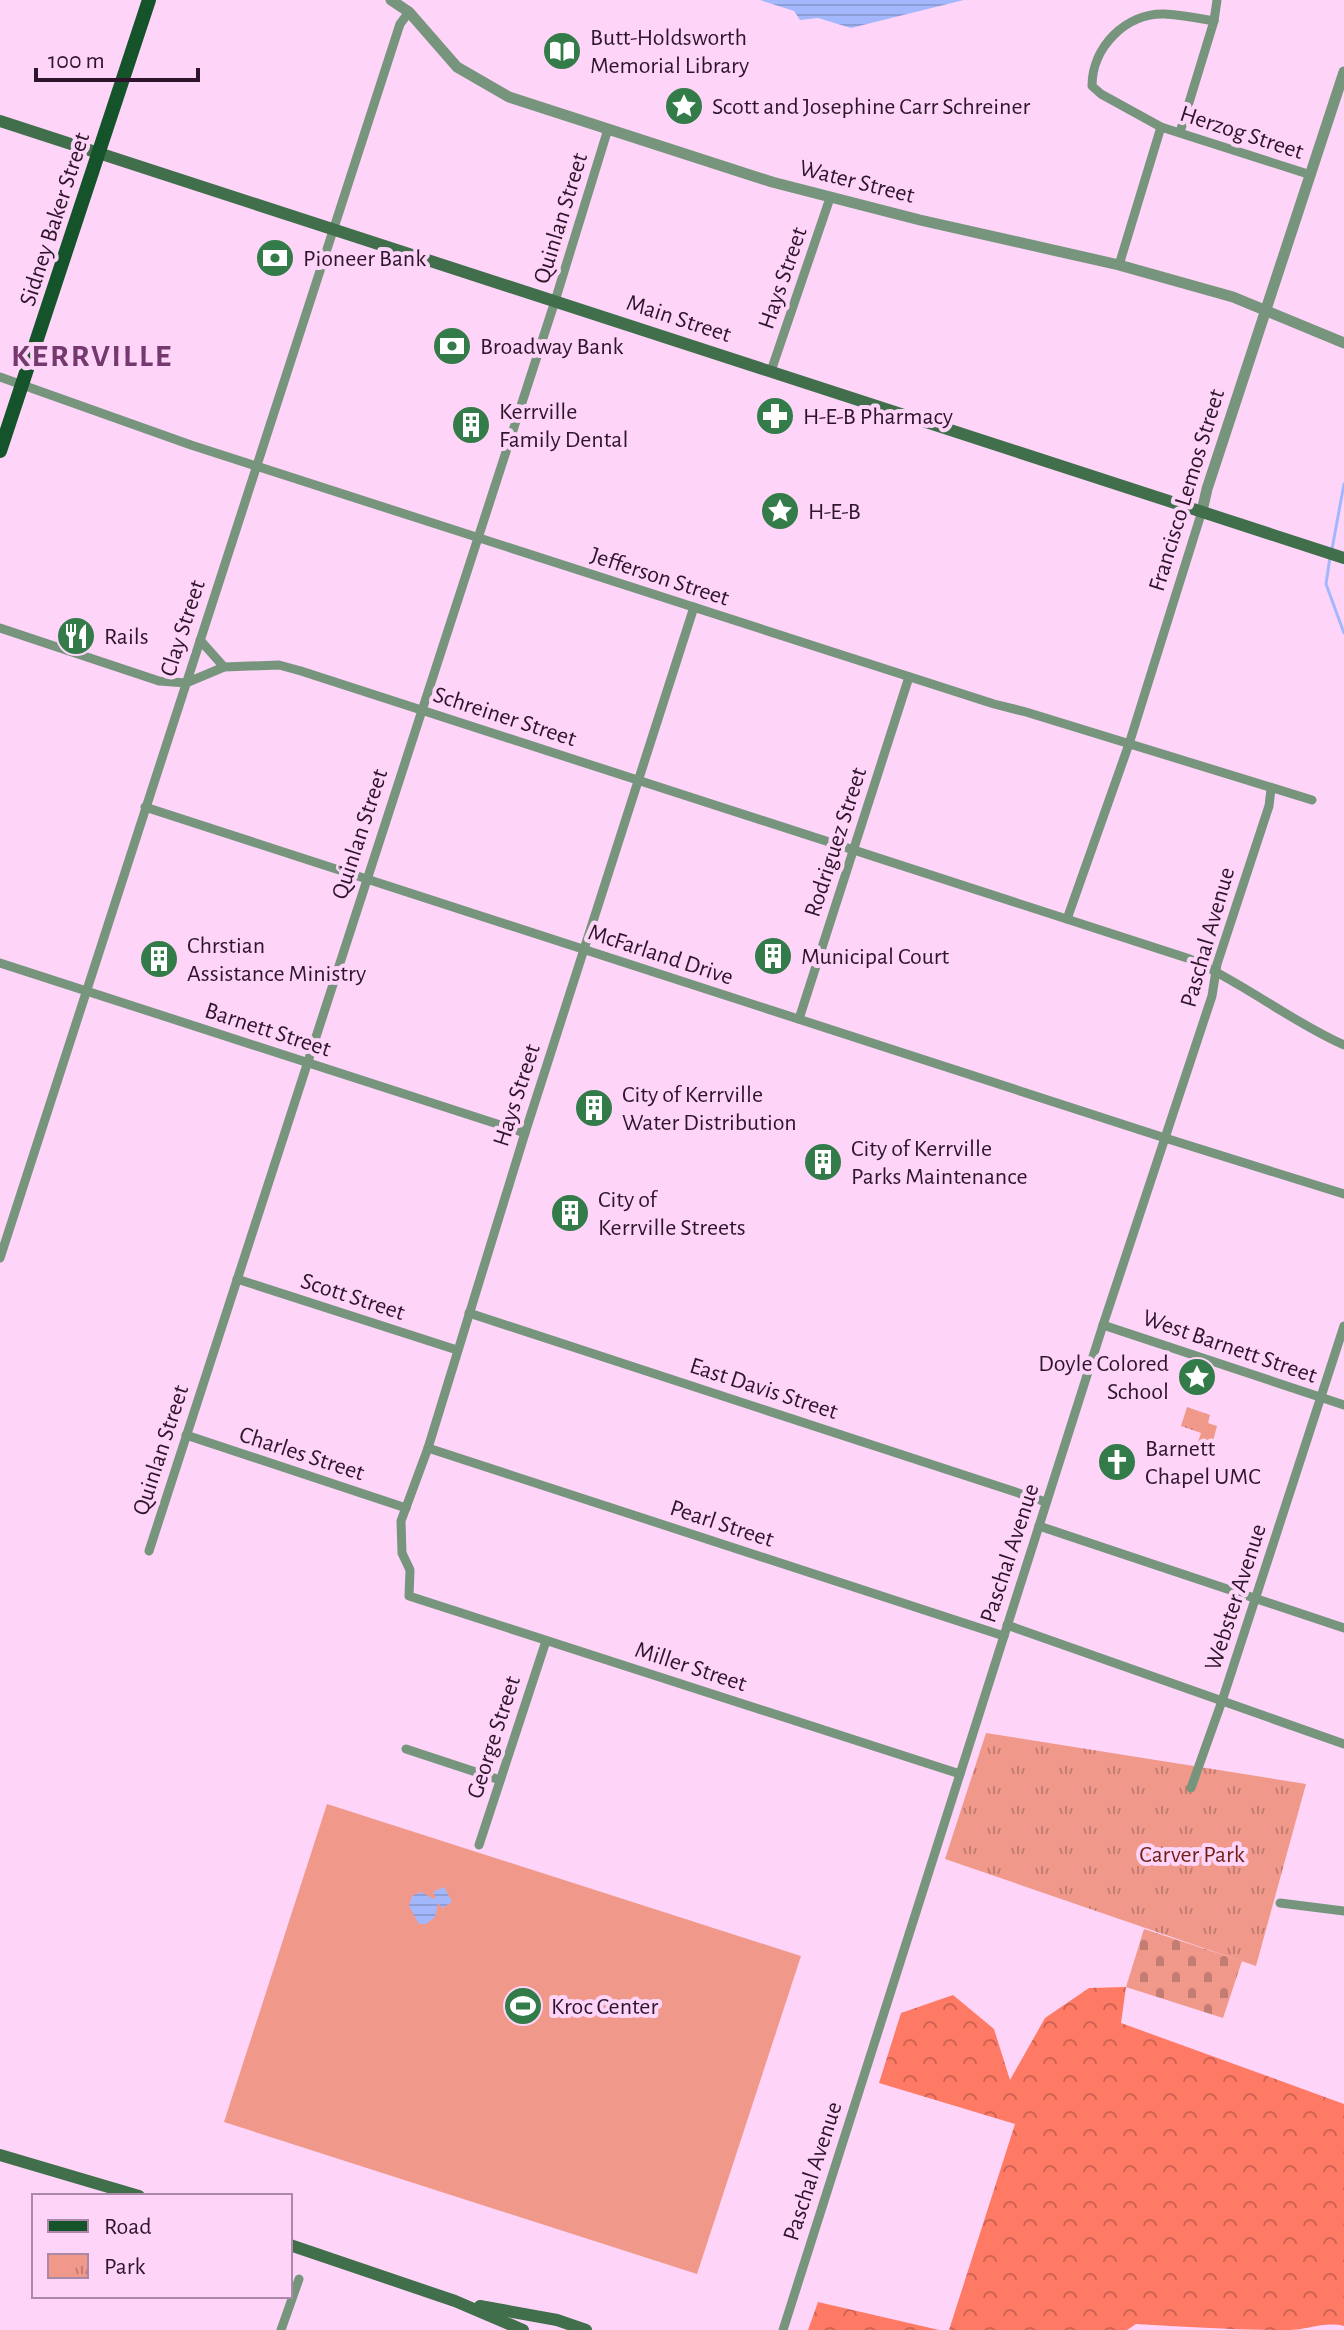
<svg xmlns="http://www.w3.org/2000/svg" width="1344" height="2330" viewBox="0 0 1344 2330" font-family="'Alegreya Sans',sans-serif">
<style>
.grass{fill:#f0998a}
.forest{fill:url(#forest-crowns)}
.cemetery{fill:url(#cemetery-stones)}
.park{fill:url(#park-tufts)}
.water{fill:url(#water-rules)}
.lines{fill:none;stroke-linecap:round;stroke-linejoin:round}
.stream{stroke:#a3b8fc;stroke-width:3}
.minor{stroke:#77957d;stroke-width:9}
.tertiary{stroke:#77957d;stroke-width:11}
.secondary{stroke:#416f4c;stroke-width:12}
.primary{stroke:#15532a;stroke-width:14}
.labels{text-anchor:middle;stroke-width:8;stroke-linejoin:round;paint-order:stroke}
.poi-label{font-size:24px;fill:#2e152b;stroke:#fed5f9;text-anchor:start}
.street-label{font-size:24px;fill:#2e152b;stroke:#fed5f9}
.park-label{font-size:24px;fill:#711f15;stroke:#fed5f9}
.district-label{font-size:32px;font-weight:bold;letter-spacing:2px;fill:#74396f;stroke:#fed5f9}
</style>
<defs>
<pattern id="forest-crowns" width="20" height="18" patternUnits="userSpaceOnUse" patternTransform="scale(2)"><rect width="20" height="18" fill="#fe7a65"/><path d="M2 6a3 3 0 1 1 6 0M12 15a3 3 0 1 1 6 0" fill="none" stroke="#ce6353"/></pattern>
<pattern id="cemetery-stones" width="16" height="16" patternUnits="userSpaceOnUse" patternTransform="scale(2)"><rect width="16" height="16" fill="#f0998a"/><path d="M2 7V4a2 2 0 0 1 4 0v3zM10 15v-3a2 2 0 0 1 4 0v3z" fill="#c37c71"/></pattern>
<pattern id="park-tufts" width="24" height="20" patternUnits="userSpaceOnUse" patternTransform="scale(2)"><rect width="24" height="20" fill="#f0998a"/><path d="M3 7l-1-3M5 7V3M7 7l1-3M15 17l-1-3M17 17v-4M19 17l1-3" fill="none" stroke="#c37c71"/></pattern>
<pattern id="water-rules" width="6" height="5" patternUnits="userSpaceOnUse" patternTransform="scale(2)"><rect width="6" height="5" fill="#a3b8fc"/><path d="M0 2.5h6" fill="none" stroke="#8d9dd8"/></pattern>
</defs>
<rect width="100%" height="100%" fill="#fed5f9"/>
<path class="grass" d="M 327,1804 L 801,1956 L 697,2274 L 224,2122 Z"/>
<g class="forest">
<path d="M 1126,1987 L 1121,2023 L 1344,2104 L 1344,2326 C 1325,2321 1307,2330 1288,2330 C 1237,2330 1187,2327 1136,2324 L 1127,2330 L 949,2330 L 1015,2124 L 879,2083 L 901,2013 L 953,1995 L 994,2029 L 1010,2080 L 1045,2018 L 1089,1988 Z"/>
<path d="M 818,2302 L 939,2330 L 808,2330 Z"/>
</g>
<path class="cemetery" d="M 1144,1929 L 1242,1961 L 1223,2018 L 1126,1987 Z"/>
<g class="park">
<path d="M 1187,1407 L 1210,1415 L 1208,1423 L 1217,1426 L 1208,1460 L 1194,1454 L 1201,1433 L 1181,1426 Z"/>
<path d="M 986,1733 L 1306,1784 L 1256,1966 L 945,1859 Z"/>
</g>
<g class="water">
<path d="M 760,0 L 964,0 L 851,28 L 818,18 L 800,20 L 794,11 Z"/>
<path d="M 444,1887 L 452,1902 L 442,1908 L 438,1903 L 435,1917 L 426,1924 L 419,1924 L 409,1906 L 412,1896 L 421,1892 L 434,1899 L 436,1898 L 433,1892 Z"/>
</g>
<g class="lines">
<g class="stream">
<path d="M 1332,549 L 1344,484"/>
<path d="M 1330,557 L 1326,584 L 1344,633"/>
</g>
<g class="minor">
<path d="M 1214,21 L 1217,0"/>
<path d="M 1161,127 L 1101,94 L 1092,86 C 1092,47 1126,13 1164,14 C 1181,15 1198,18 1214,21 L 1180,132"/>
<path d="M 1119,265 L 1161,127 L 1311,175"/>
<path d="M 771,371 L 830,198"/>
<path d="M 0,377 L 191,445 L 994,704 L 1026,712 L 1312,800"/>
<path d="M 694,607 L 525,1133 L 428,1448 L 401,1521 L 402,1553 L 410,1570 L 409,1596 L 960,1774"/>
<path d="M 0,628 L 159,681 L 186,683 L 224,667 L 279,665 L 301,671 L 1190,959 C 1244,983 1290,1021 1344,1045"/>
<path d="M 200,640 L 224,667"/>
<path d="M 145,807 L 1165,1138 L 1344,1194"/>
<path d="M 1067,919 L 1129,744 L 1202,511"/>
<path d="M 0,963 L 525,1133"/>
<path d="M 799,1019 L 909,677"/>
<path d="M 0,1258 L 400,24 L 409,12"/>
<path d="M 237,1279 L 457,1350"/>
<path d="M 469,1313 L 1046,1502"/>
<path d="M 1103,1325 L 1344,1405"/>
<path d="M 186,1435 L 406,1508"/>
<path d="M 428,1448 L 1004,1636"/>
<path d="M 1039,1526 L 1344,1628"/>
<path d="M 149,1551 L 555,301 L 608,129"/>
<path d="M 1007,1625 L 1344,1744"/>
<path d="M 406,1749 L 500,1780"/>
<path d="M 1191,1788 L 1222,1701 L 1344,1326"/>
<path d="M 479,1845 L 546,1641"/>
<path d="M 1280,1903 L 1344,1911"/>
<path d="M 281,2330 L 299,2279"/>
<path d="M 783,2330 L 1103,1325 L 1212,996 L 1217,964 L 1269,806 L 1271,789"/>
</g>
<g class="tertiary">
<path d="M 391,0 L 409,12 L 457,67 L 509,97 L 772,182 L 920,220 L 1119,265 L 1233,297 L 1344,343"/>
<path d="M 1202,511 L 1207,489 L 1344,72"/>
</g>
<g class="secondary">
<path d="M 0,121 L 1344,558"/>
<path d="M 0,2155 L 139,2196"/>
<path d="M 290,2245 L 455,2301 L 523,2330"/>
<path d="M 480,2306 L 557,2320 L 586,2330"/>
</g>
<path class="primary" d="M 0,451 L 149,0"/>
</g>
<defs>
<symbol id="library-disc" viewBox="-11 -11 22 22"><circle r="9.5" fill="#337b48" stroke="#fed5f9"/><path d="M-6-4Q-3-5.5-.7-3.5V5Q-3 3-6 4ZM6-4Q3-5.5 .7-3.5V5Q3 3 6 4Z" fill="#fff"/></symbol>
<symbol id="sight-disc" viewBox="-11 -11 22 22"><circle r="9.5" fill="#337b48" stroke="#fed5f9"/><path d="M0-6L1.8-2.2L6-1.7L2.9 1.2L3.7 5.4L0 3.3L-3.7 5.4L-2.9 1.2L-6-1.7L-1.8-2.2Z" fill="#fff"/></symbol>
<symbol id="bank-disc" viewBox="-11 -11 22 22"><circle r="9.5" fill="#337b48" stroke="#fed5f9"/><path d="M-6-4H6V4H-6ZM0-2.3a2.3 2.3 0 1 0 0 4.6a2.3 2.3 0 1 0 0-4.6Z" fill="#fff"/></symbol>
<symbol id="pharmacy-disc" viewBox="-11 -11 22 22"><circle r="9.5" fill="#337b48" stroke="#fed5f9"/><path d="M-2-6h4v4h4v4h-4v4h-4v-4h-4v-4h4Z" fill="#fff"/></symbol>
<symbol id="building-disc" viewBox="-11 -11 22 22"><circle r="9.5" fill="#337b48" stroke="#fed5f9"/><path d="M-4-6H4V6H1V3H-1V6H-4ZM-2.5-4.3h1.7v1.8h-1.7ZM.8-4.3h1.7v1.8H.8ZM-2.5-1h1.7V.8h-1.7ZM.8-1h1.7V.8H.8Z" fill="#fff"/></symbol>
<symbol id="restaurant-disc" viewBox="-11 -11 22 22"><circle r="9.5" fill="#337b48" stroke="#fed5f9"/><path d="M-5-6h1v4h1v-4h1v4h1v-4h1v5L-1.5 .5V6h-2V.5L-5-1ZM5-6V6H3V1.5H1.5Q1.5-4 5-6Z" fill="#fff"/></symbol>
<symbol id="church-disc" viewBox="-11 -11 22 22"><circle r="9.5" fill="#337b48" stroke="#fed5f9"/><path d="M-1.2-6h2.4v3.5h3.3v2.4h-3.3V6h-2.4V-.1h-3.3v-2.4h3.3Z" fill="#fff"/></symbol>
<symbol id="stadium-disc" viewBox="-11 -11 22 22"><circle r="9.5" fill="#337b48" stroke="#fed5f9"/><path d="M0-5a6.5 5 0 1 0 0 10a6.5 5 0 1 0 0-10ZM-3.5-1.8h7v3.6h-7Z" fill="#fff"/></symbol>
</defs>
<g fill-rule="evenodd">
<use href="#library-disc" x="540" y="29" width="44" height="44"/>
<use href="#sight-disc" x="662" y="84" width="44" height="44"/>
<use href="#bank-disc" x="253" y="236" width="44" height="44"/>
<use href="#bank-disc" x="430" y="324" width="44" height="44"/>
<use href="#pharmacy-disc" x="753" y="394" width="44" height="44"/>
<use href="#building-disc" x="449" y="403" width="44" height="44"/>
<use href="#sight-disc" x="758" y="489" width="44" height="44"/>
<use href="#restaurant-disc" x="54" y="614" width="44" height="44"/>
<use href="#building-disc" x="751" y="934" width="44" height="44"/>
<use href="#building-disc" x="137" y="937" width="44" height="44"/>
<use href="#building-disc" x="572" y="1086" width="44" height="44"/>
<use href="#building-disc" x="801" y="1140" width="44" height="44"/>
<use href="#building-disc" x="548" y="1191" width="44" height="44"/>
<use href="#sight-disc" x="1175" y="1355" width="44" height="44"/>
<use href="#church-disc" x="1095" y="1440" width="44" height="44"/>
<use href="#stadium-disc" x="501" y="1984" width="44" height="44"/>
</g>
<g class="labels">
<g class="poi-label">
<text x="590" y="45">Butt-Holdsworth<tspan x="590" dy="28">Memorial Library</tspan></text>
<text x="712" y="114">Scott and Josephine Carr Schreiner</text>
<text x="303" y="266">Pioneer Bank</text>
<text x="480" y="354">Broadway Bank</text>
<text x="499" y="419">Kerrville<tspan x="499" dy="28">Family Dental</tspan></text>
<text x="803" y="424">H-E-B Pharmacy</text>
<text x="808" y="519">H-E-B</text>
<text x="104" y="644">Rails</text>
<text x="187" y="953">Chrstian<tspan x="187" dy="28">Assistance Ministry</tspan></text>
<text x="801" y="964">Municipal Court</text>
<text x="622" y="1102">City of Kerrville<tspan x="622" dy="28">Water Distribution</tspan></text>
<text x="851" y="1156">City of Kerrville<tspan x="851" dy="28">Parks Maintenance</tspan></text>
<text x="598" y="1207">City of<tspan x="598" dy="28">Kerrville Streets</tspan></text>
<text x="1169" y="1371" text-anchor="end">Doyle Colored<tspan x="1169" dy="28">School</tspan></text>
<text x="1145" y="1456">Barnett<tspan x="1145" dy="28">Chapel UMC</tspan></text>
<text x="551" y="2014">Kroc Center</text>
</g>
<g class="street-label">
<text transform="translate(1242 132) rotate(18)" y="8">Herzog Street</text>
<text transform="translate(857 181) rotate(14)" y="8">Water Street</text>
<text transform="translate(560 218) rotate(-73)" y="8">Quinlan Street</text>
<text transform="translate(54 219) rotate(-72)" y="8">Sidney Baker Street</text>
<text transform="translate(782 278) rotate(-71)" y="8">Hays Street</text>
<text transform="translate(679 318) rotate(18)" y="8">Main Street</text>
<text transform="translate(1186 490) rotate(-73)" y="8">Francisco Lemos Street</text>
<text transform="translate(660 576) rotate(18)" y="8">Jefferson Street</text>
<text transform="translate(182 628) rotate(-72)" y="8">Clay Street</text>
<text transform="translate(505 716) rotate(18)" y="8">Schreiner Street</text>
<text transform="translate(359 834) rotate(-72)" y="8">Quinlan Street</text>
<text transform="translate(835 842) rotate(-72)" y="8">Rodriguez Street</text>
<text transform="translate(1207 937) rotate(-74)" y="8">Paschal Avenue</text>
<text transform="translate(661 954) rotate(18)" y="8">McFarland Drive</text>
<text transform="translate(268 1029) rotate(18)" y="8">Barnett Street</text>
<text transform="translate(516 1095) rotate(-72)" y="8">Hays Street</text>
<text transform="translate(353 1296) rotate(18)" y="8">Scott Street</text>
<text transform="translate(1230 1346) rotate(19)" y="8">West Barnett Street</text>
<text transform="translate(764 1388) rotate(18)" y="8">East Davis Street</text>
<text transform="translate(160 1450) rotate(-72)" y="8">Quinlan Street</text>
<text transform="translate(302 1453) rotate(18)" y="8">Charles Street</text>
<text transform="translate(722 1523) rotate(18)" y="8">Pearl Street</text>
<text transform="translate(1009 1553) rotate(-72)" y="8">Paschal Avenue</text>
<text transform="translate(1235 1597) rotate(-72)" y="8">Webster Avenue</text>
<text transform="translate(691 1666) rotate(18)" y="8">Miller Street</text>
<text transform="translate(493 1737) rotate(-72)" y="8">George Street</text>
<text transform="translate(812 2171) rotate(-72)" y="8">Paschal Avenue</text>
</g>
<g class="park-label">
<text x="1192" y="1862">Carver Park</text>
</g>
<g class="district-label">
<text x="92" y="366">KERRVILLE</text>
</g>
</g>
<rect x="32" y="2194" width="260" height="104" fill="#fed5f9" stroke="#ab88a7" stroke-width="2"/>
<rect x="48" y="2220" width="40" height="12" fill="#15532a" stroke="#ab88a7" stroke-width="2"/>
<text x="104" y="2234" font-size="24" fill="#2e152b">Road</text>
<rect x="48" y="2254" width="40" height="24" fill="url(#park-tufts)" stroke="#ab88a7" stroke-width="2"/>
<text x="104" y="2274" font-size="24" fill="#2e152b">Park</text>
<path d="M36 68v12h162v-12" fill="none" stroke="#2e152b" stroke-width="4"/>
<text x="48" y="68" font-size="24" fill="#2e152b" stroke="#fed5f9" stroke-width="6" paint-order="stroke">100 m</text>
</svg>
